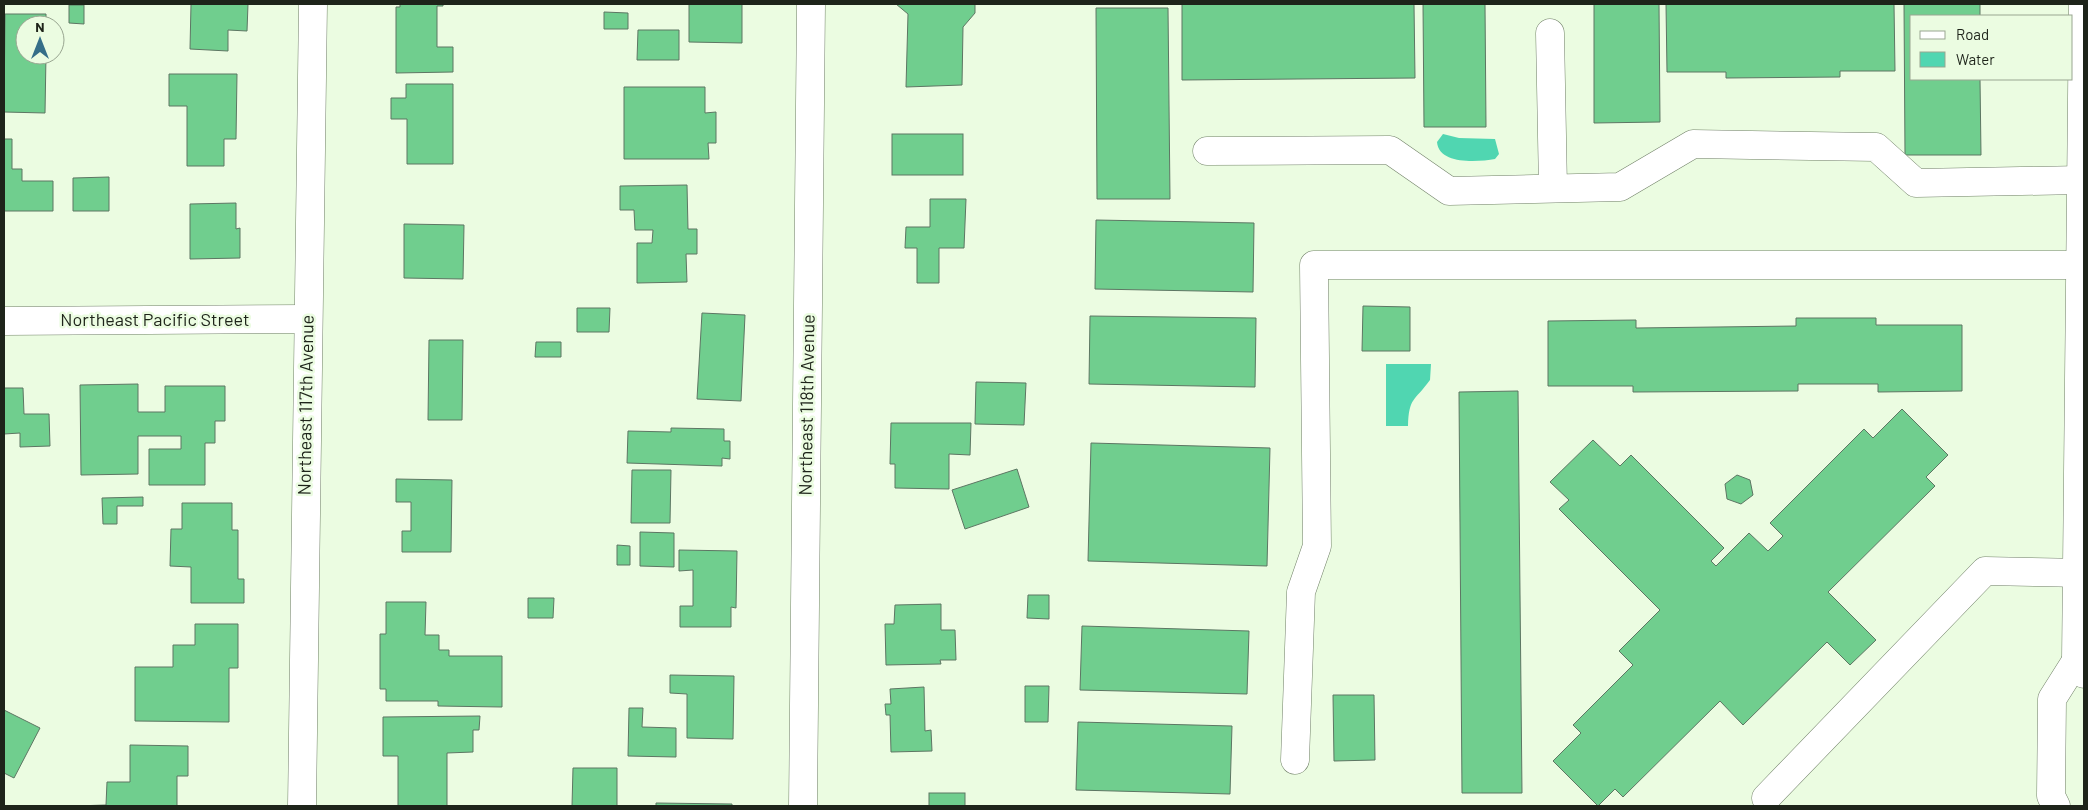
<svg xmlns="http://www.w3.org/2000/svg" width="2088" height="810" viewBox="0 0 2088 810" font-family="Barlow,sans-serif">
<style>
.water{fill:#50d6b1}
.building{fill:#70ce8e;stroke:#5d7663}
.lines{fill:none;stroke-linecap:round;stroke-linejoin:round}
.minor-casing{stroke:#718068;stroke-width:29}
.major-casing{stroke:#718068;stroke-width:29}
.minor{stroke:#fff;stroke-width:28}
.major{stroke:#fff;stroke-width:28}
.labels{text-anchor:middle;stroke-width:5;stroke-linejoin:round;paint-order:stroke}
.street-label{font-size:18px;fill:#1e241a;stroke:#ebfce1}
</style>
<rect width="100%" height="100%" fill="#ebfce1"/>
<g class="water">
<path d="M 1443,134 L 1459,138 L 1495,139 L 1499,154 L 1495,159 C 1478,162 1439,165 1437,142 Z"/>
<path d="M 1386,364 L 1431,364 L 1430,380 C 1414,402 1409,397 1408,426 L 1386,426 Z"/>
</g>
<g class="building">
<path d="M 191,4 L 248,4 L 247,31 L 228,30 L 228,51 L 190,49 Z"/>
<path d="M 400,4 L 443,4 L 443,6 L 437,6 L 437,47 L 453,47 L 453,72 L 396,73 L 396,7 L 400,7 Z"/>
<path d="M 689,4 L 742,4 L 742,43 L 689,42 Z"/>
<path d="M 896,4 L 975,4 L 975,13 L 963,27 L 962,85 L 906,87 L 908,14 Z"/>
<path d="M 1182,4 L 1414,4 L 1415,78 L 1182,80 Z"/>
<path d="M 1423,4 L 1485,4 L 1486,127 L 1424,127 Z"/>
<path d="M 1594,4 L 1659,4 L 1660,122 L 1594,123 Z"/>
<path d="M 1666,4 L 1894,4 L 1895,71 L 1840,71 L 1840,77 L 1726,78 L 1726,72 L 1667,72 Z"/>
<path d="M 1904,4 L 1980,4 L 1980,16 L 1912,16 L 1912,79 L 1980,79 L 1981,155 L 1905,155 Z"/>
<path d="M 69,5 L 84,5 L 84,24 L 69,23 Z"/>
<path d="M 1096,8 L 1168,8 L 1170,199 L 1097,199 Z"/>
<path d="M 604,12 L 628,13 L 628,29 L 604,29 Z"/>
<path d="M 5,14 L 46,14 L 46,25 L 25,25 L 25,55 L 46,55 L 45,113 L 4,112 Z"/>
<path d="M 638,30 L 679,30 L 679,60 L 637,60 Z"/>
<path d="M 169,74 L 237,74 L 236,139 L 224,139 L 224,166 L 187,166 L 187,106 L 169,106 Z"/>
<path d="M 406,84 L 453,84 L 453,164 L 407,164 L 407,119 L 391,119 L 391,98 L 406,98 Z"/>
<path d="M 624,87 L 705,87 L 705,113 L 716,112 L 716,143 L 708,143 L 709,159 L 624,159 Z"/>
<rect x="892" y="134" width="71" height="41"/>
<path d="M 4,139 L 12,139 L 12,169 L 22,169 L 22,181 L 53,181 L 53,211 L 4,211 Z"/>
<path d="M 109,177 L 109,211 L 73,211 L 73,178 Z"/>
<path d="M 687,185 L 688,229 L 697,229 L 697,254 L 686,254 L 687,282 L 637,283 L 637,243 L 652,243 L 653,230 L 635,230 L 634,210 L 620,210 L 620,186 Z"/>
<path d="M 930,199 L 966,199 L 964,248 L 939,248 L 939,283 L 917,283 L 917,248 L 905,248 L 906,227 L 930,227 Z"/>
<path d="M 236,203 L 236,229 L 240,228 L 240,258 L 190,259 L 190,204 Z"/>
<path d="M 1096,220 L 1254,223 L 1253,292 L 1095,289 Z"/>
<path d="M 404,224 L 464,225 L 463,279 L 404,278 Z"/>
<path d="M 1363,306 L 1410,307 L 1410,351 L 1362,351 Z"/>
<path d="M 577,308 L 610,308 L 609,332 L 577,332 Z"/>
<path d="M 702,313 L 745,315 L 741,401 L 697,399 Z"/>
<path d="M 1090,316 L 1256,318 L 1255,387 L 1089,384 Z"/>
<path d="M 1796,318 L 1876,318 L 1876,325 L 1962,325 L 1962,391 L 1878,392 L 1878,384 L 1798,384 L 1798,391 L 1633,392 L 1633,386 L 1548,386 L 1548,321 L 1636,320 L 1636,328 L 1796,326 Z"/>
<path d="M 429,340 L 463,340 L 462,420 L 428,420 Z"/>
<path d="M 536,342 L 561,342 L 561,357 L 535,357 Z"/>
<path d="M 976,382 L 1026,383 L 1024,425 L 975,424 Z"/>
<path d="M 138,384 L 138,412 L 165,412 L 165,386 L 225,386 L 225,421 L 215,421 L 215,443 L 205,443 L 205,485 L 149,485 L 149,449 L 181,449 L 181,436 L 138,436 L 138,474 L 81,475 L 80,385 Z"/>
<path d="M 4,388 L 23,388 L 24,414 L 49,414 L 50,446 L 20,447 L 20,433 L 4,434 Z"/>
<path d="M 1518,391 L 1522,793 L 1462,793 L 1459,392 Z"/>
<path d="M 1902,409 L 1948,455 L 1926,477 L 1935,486 L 1828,592 L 1876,640 L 1850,665 L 1827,642 L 1743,725 L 1720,701 L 1623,797 L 1615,789 L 1598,806 L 1553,761 L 1581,733 L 1573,725 L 1633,665 L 1619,651 L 1660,610 L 1559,509 L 1569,500 L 1550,482 L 1593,440 L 1620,466 L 1631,455 L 1724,548 L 1711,561 L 1716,566 L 1749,533 L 1768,551 L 1783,536 L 1770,523 L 1864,429 L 1873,438 Z"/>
<path d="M 891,423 L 971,423 L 970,455 L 949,454 L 949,489 L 895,488 L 895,464 L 890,464 Z"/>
<path d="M 671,428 L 724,429 L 724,441 L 730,441 L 730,459 L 722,458 L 722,466 L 627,463 L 628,431 L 671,432 Z"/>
<path d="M 1091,443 L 1270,448 L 1267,566 L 1088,561 Z"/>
<path d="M 1017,469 L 1029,507 L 965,529 L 952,490 Z"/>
<path d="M 632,470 L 671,470 L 670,523 L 631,523 Z"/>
<path d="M 1737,475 L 1750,480 L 1753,495 L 1741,504 L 1727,499 L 1725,484 Z"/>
<path d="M 396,479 L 452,480 L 451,552 L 402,552 L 402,531 L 411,531 L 411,502 L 396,502 Z"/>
<path d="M 143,497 L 143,506 L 117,506 L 117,524 L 103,524 L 102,498 Z"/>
<path d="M 182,503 L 232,503 L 232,530 L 238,530 L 238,579 L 244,579 L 244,603 L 191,603 L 191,567 L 170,566 L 171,529 L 182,529 Z"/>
<path d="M 640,532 L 674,533 L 674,567 L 640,566 Z"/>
<path d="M 617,545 L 630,546 L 630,565 L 617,565 Z"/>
<path d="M 679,550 L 737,551 L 736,608 L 731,607 L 731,627 L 680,627 L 680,606 L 693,606 L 693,570 L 679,571 Z"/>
<path d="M 1028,595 L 1049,595 L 1049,619 L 1027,618 Z"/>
<path d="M 528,598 L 554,598 L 553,618 L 528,618 Z"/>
<path d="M 386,602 L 426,602 L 425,635 L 439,635 L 439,650 L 449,650 L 449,656 L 502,656 L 502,707 L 438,706 L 438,701 L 386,701 L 386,689 L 380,689 L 380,634 L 386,634 Z"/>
<path d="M 941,604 L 941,630 L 955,630 L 956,660 L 940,660 L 941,664 L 886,665 L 885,624 L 894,624 L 895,605 Z"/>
<path d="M 195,624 L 238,624 L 238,668 L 229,668 L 229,722 L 135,721 L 135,667 L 173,667 L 173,645 L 195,645 Z"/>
<path d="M 1082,626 L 1249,631 L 1247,694 L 1080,690 Z"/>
<path d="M 670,675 L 734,676 L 733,739 L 687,738 L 687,694 L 670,693 Z"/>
<path d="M 1025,686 L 1049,686 L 1048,722 L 1025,722 Z"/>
<path d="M 924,687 L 925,731 L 931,730 L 932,751 L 891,752 L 890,715 L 886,715 L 885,704 L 891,704 L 890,689 Z"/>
<path d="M 1333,695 L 1374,695 L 1375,760 L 1334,761 Z"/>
<path d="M 629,708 L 643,708 L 642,727 L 676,728 L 676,757 L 628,756 Z"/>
<path d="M 4,710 L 40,728 L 14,778 L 4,773 Z"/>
<path d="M 480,716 L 479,730 L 473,730 L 473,752 L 447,753 L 447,806 L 398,806 L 398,756 L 383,756 L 383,717 Z"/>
<path d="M 1078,722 L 1232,726 L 1230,794 L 1076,790 Z"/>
<path d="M 130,745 L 188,746 L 188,776 L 177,776 L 177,806 L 75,806 L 106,805 L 107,782 L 130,782 Z"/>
<path d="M 573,768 L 617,768 L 617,806 L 572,806 Z"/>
<rect x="929" y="793" width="36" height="13"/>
<path d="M 656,803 L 732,804 L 732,806 L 656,806 Z"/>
</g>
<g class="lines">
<defs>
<g id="minor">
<path d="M 1550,33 L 1553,188"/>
<path d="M 1207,151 L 1390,150 L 1449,191 L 1620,187 L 1693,144 L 1876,147 L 1916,183 L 2081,180"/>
<path d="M 4,321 L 307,319"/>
<path d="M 1295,760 L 1301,592 L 1317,546 L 1314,265 L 2080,265"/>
<path d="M 1766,798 L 1985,571 L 2084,573"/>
<path d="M 302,806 L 313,4"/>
<path d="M 803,806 L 811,4"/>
</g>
<g id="major">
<path d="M 2083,4 L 2076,661 L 2084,674"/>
<path d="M 2056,806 L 2051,796 L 2052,699 L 2076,661"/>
</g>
</defs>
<use href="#minor" class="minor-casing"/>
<use href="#major" class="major-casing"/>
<use href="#minor" class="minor"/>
<use href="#major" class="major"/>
</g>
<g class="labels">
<g class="street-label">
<text x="155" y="326">Northeast Pacific Street</text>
<text transform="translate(306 405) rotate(-89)" y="6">Northeast 117th Avenue</text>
<text transform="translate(807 405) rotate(-89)" y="6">Northeast 118th Avenue</text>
</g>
</g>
<rect width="2088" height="810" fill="none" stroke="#1e241a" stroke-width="10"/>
<rect x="1910" y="15" width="162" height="65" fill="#ebfce1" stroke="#99a691"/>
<rect x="1920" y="31" width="25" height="8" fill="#ffffff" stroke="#99a691"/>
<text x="1956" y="40" font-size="15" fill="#1e241a">Road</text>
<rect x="1920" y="52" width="25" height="15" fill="#50d6b1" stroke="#99a691"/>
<text x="1956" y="65" font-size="15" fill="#1e241a">Water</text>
<g transform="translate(40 40)"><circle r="24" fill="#ebfce1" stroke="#99a691"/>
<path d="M0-4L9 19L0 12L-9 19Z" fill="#356f88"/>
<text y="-8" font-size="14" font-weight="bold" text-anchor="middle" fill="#1e241a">N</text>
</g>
</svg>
